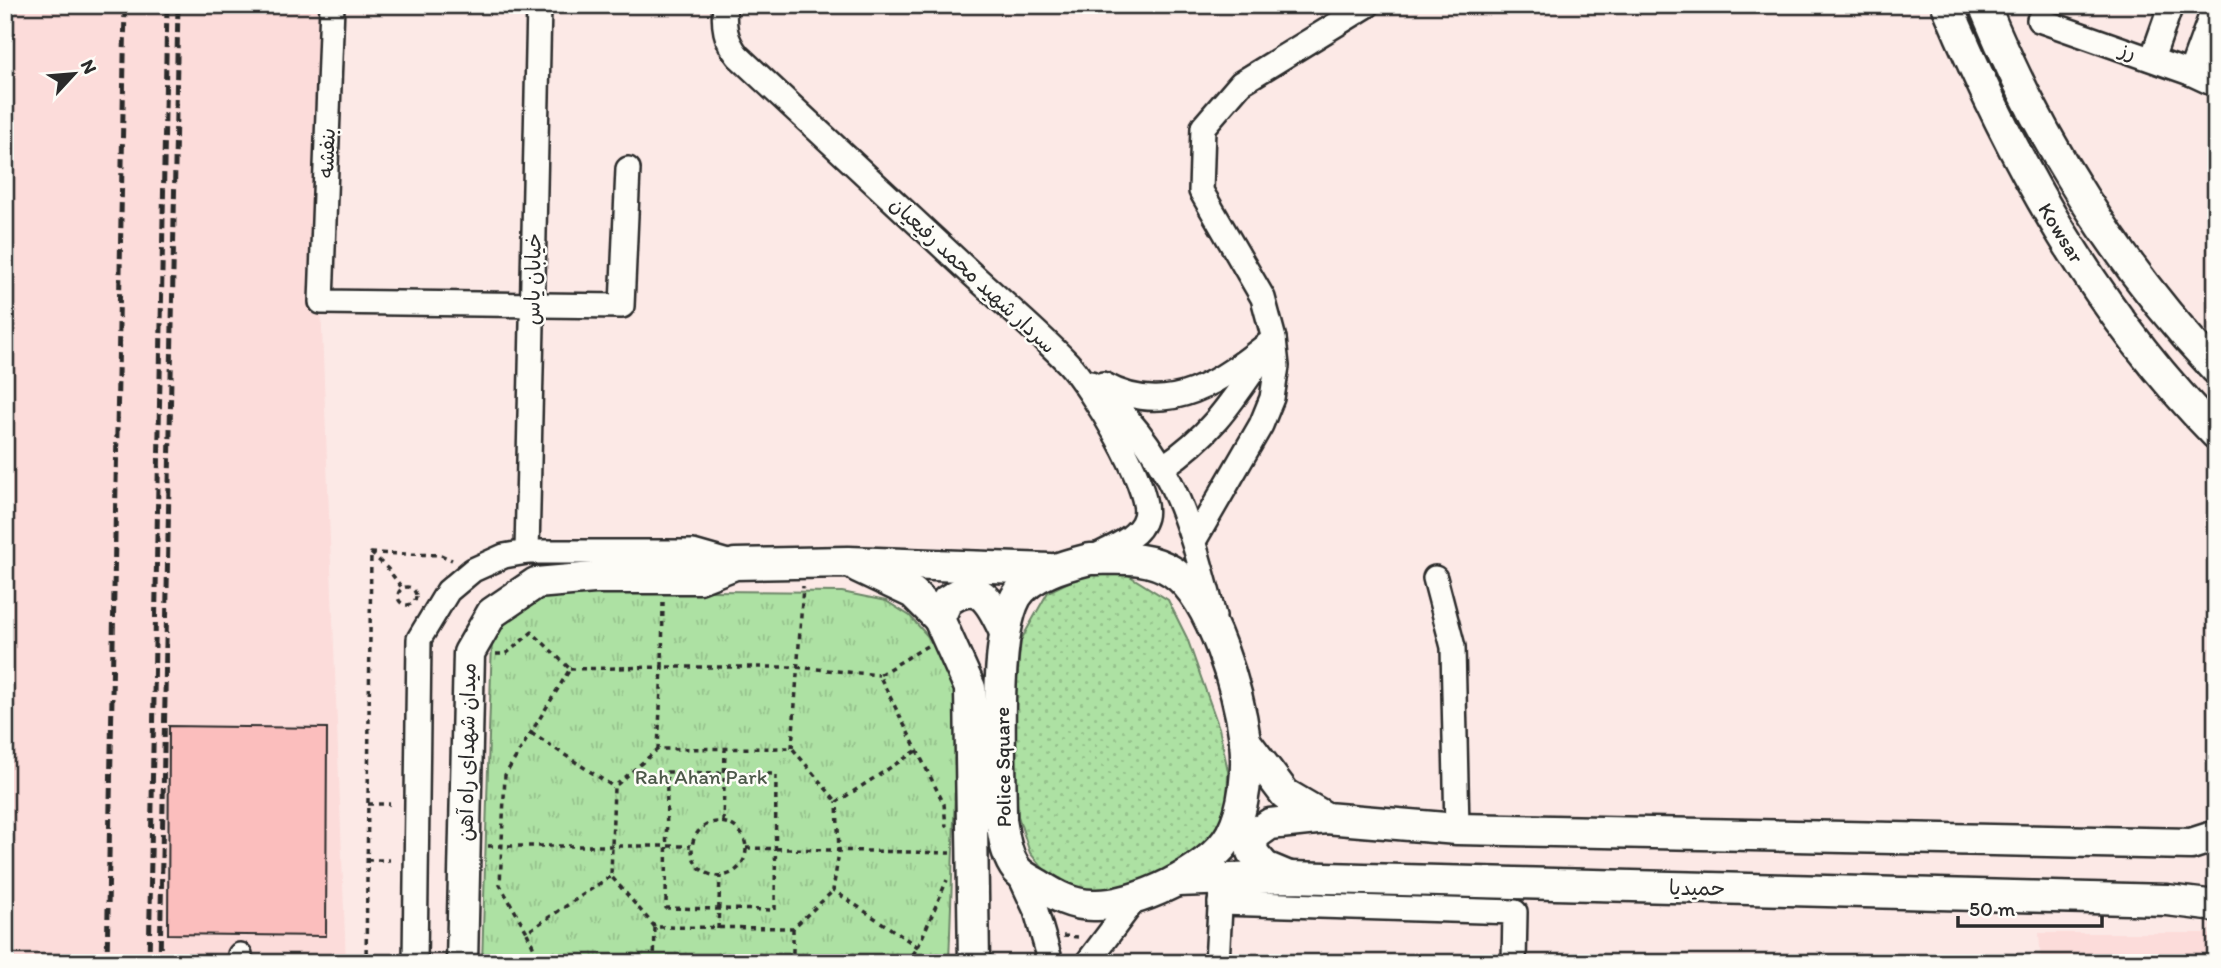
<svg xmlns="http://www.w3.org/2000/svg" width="2221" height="968" viewBox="0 0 2221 968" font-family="Itim,'Playpen Sans Arabic',sans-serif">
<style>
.built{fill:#fcdcda}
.grass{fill:url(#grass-dots);stroke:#6c8667;stroke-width:2}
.park{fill:url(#park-tufts);stroke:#6c8667;stroke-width:2}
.building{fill:#fbbebd;stroke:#2b2b2b;stroke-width:2}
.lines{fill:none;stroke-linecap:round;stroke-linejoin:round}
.minor-casing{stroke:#2b2b2b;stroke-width:28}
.major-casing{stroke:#2b2b2b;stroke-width:35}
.path{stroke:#2b2b2b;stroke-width:3.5;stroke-dasharray:5 5;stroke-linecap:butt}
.minor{stroke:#fdfcf7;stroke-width:23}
.major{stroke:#fdfcf7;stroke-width:30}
.rail{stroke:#2b2b2b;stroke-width:5;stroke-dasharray:10 5;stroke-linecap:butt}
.labels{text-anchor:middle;stroke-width:5;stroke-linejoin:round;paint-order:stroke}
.street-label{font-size:21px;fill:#2b2b2b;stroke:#fdfcf7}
.park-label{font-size:21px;fill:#4c5849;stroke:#fdfcf7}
</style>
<defs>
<pattern id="grass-dots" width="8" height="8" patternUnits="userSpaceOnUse" patternTransform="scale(1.75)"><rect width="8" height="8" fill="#ade1a3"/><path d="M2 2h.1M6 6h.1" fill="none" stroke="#95c18c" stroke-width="1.8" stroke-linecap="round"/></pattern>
<pattern id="park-tufts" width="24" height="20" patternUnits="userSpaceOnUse" patternTransform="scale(1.75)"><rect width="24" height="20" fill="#ade1a3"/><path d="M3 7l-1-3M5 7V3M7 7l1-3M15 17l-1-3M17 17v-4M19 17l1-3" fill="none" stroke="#95c18c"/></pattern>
</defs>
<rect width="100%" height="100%" fill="#fce9e6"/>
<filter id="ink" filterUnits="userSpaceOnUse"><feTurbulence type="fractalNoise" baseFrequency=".0143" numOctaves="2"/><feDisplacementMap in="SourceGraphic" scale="14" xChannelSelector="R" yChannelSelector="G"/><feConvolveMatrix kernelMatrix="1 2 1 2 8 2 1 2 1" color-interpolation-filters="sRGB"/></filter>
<g filter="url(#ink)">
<g class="built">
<path d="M 5,5 L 322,5 L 321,302 L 346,963 L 5,963 Z"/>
<path d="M 2039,933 L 2207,933 L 2216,938 L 2216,963 L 2041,963 Z"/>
</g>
<path class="grass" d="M 1085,574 L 1128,575 L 1168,600 L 1187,638 L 1219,728 L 1228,771 L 1227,811 L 1204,845 L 1158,875 L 1099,896 L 1057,885 L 1030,853 L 1018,816 L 1015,774 L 1014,708 L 1021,640 L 1048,592 Z"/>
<path class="park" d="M 582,590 L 842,592 L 886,601 L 910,616 L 952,664 L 958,705 L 949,963 L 482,963 L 492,639 C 521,602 535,594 582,590 Z"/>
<path class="building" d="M 169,726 L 327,728 L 326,936 L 168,934 Z"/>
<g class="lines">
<defs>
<g id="minor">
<path d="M 332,5 L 321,302 L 622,306 L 628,169"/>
<path d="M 725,5 C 723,25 725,40 738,56 C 811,125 885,193 959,262 C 995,296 1034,328 1068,363 C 1089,385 1153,488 1145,517 C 1140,538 1109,549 1092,558"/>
<path d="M 2039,20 L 2190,73 L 2216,85"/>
<path d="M 2152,59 L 2171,5"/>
<path d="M 2190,73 L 2215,5"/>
<path d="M 1091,383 C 1172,452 1188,518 1214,616"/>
<path d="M 1103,384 C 1169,421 1222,380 1274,339"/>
<path d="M 1163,467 C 1211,434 1229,406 1261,359"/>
<path d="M 1194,541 L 1261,425 L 1272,398 L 1277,366 L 1274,339 L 1263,298 L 1201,191 L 1203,127 L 1241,83 L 1368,5"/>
<path d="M 527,552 L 539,5"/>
<path d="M 1435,578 L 1453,647 L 1457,829"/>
<path d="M 1018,872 L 1036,911 L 1051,963"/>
<path d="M 1220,903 L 1515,912 L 1514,963"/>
<path d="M 240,963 L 240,955"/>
<path d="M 415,963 L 419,639 L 448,591 L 473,570 L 504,556 L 527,552 L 693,552 L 735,564"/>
<path d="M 1087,963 L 1136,898"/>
<path d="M 1217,963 L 1221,889"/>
</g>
<g id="major">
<path d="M 1947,5 C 2013,162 2096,312 2216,434"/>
<path d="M 1984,5 C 2038,138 2118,265 2216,369"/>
<path d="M 1090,559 C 1119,559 1148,555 1173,572 C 1213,599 1239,694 1245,740 C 1248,770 1245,808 1231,834 C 1211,871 1134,907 1093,905 C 1072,905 1056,896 1039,885 C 1032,881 1022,876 1017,870 C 1006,856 1004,837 1001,820 C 1001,768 993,639 1016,597 C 1030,574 1066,565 1090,559 Z"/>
<path d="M 858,567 L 913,593 L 939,619"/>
<path d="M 1245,741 L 1285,794 L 1326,818 L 1457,829 L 2191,844 L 2216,836"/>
<path d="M 1289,877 L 1265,867 L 1252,852 L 1253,836 L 1270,824 L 1326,818"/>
<path d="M 1177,881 L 1289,877 L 2167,900 L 2216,906"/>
<path d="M 462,963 L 469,653 L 492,613 L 536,583 L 594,578 L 699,578 L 735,564 L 848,562 L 1050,569"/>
<path d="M 974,963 L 970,688 L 939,619 L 947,601 C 980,577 991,603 1004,630"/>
</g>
</defs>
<use href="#minor" class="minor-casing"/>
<use href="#major" class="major-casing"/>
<g class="path">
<path d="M 371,553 L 388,569 L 402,588"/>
<circle cx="407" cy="596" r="9"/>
<path d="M 663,602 L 662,667 L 795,667 L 879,675"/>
<path d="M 927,646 L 879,675 L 944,804 L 946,827"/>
<path d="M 496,654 L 506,654 L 532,632 L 570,669 L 505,775 L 500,885 L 527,932 L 611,876"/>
<path d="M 570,669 L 662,667 L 658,749"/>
<path d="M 531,733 L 614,787"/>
<path d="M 792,748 L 803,586"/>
<path d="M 916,751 L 837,802 L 839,852 L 833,890 L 918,947"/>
<path d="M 667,772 L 776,774 L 775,910 L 666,908 Z"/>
<path d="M 368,804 L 390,804"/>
<circle cx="719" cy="849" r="27"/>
<path d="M 723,822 L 725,750"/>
<path d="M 488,846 L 691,846"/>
<path d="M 746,848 L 950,853"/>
<path d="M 367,860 L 390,860"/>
<path d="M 655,927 L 611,876 L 614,787 L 658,749 L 792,748 L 837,802"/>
<path d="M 793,928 L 793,963"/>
<path d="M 718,929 L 720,876"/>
<path d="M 527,933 L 541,963"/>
<path d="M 1063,936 L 1079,937"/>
<path d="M 366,963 L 371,553 L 441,555 L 452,560"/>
<path d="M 654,963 L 655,927 L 793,928 L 833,891"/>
<path d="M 907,963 L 918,947 L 947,880"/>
</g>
<use href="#minor" class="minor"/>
<use href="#major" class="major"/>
<g class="rail">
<path d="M 107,963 L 125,5"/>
<path d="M 149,963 L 167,5"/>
<path d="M 160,963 L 178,5"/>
</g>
</g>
</g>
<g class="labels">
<g class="street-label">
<text transform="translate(2128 51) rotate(19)" y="7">رز</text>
<text transform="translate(327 153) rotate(-88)" y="7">بنفشه</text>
<text transform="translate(2061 233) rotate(58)" y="7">Kowsar</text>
<text transform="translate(973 275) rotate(43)" y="7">سردار شهید محمد رفیعیان</text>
<text transform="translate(533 279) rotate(-89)" y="7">خیابان یاس</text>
<text transform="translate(467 752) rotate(-89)" y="7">میدان شهدای راه آهن</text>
<text transform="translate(1003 767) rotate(-91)" y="7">Police Square</text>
<text transform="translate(1697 888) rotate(1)" y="7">حمیدیا</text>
</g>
<g class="park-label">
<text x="701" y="784">Rah Ahan Park</text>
</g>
</g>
<rect width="2221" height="968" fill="none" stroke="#fdfcf7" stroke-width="28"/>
<rect x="14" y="14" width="2193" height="940" fill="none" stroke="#2b2b2b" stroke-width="2.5" filter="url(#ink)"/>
<g transform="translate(74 74) rotate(64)" stroke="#fdfcf7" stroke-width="5" paint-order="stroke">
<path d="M0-5L12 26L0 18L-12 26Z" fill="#2b2b2b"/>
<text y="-10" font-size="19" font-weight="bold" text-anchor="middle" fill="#2b2b2b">N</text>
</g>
<path d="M1958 916v10h144v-10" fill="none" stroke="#2b2b2b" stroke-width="3.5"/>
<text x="1969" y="916" font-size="21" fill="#2b2b2b" stroke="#fdfcf7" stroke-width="5" paint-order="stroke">50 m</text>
</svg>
